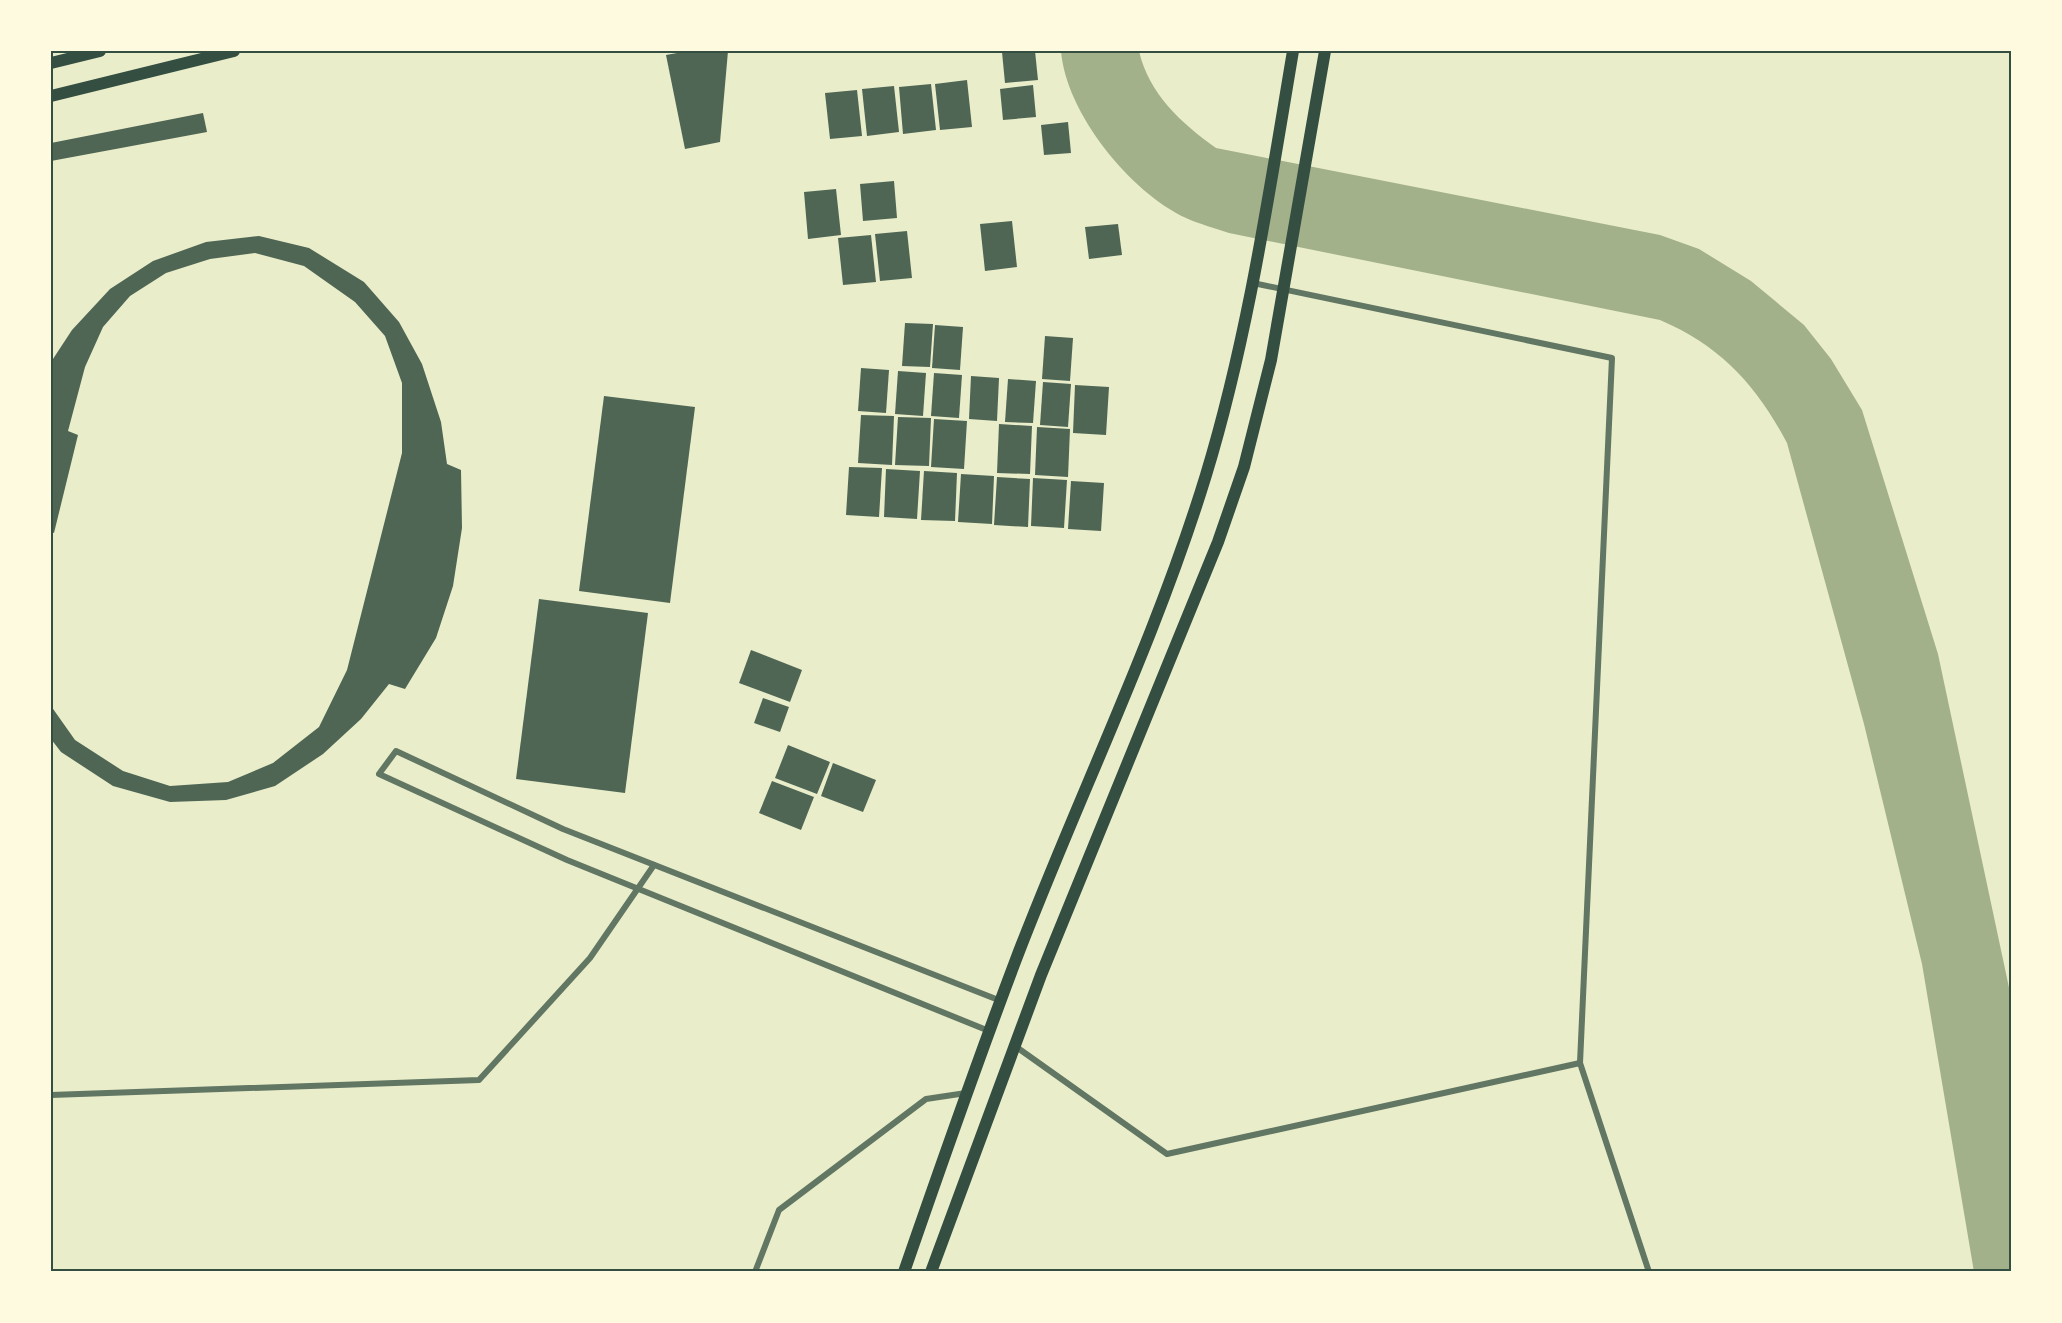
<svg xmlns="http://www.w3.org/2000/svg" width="2062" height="1323" viewBox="0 0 2062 1323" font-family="'Space Grotesk',sans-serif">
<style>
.water{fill:#a3b18a}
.building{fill:#4f6655}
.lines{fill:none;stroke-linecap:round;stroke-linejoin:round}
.minor{stroke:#617663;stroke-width:6}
.secondary{stroke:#344e41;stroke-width:12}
.neatline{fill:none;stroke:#344e41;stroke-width:2}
</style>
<rect width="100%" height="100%" fill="#e9edc9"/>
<path class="water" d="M 1061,51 L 1139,51 C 1149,94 1181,123 1216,148 L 1660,235 L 1699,249 L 1751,281 L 1804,325 L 1831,359 L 1862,410 L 1938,654 L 2011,997 L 2011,1272 L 1974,1272 L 1922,964 L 1864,724 L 1787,443 C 1757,386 1721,346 1660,320 L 1229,233 C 1215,228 1199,224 1186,218 C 1130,192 1066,113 1061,51 Z"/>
<g class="building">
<path d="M 688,51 L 728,51 L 720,142 L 685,149 L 666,55 Z"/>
<path d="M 1035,51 L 1038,80 L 1005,83 L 1002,52 Z"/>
<path d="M 967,80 L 972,127 L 940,130 L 935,84 Z"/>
<path d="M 931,84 L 936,130 L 903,134 L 899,87 Z"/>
<path d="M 1033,85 L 1036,117 L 1003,120 L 1000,89 Z"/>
<path d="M 894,86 L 899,132 L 867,136 L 862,89 Z"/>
<path d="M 857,90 L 862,136 L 830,139 L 825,93 Z"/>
<path d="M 203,113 L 207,132 L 51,161 L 51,143 Z"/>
<path d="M 1068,122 L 1071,153 L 1044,155 L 1041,125 Z"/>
<path d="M 894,181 L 897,218 L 863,221 L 860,184 Z"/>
<path d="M 836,189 L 841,235 L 808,239 L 804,192 Z"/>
<path d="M 1012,221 L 1017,267 L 985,271 L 980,224 Z"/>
<path d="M 1118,224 L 1122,255 L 1089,259 L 1085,227 Z"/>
<path d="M 907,231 L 912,278 L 880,281 L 875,234 Z"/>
<path d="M 871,235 L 876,282 L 843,285 L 838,238 Z"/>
<path d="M 259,236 L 309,248 L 364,282 L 399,322 L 422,364 L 441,422 L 447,464 L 461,470 L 462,528 L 453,586 L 436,638 L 405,689 L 389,684 L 361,719 L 323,754 L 275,786 L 226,800 L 170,802 L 113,786 L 61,752 L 51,739 L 51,706 L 75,740 L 123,771 L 170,786 L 228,782 L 273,763 L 319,727 L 347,670 L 402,453 L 402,383 L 385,336 L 355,302 L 304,266 L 255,253 L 210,259 L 166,273 L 130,296 L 103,327 L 85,367 L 68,431 L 78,435 L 54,533 L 51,532 L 51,362 L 72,330 L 110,289 L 153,261 L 206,242 Z"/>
<path d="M 905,323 L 933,324 L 930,367 L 902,366 Z"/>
<path d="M 935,325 L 963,327 L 960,370 L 932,368 Z"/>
<path d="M 1045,336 L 1073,338 L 1070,381 L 1042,379 Z"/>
<path d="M 861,368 L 889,370 L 886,413 L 858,411 Z"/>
<path d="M 898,371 L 926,373 L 923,416 L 895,414 Z"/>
<path d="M 934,373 L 962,375 L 959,418 L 931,416 Z"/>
<path d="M 971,376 L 999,378 L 997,421 L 969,419 Z"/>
<path d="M 1008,379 L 1036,381 L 1033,423 L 1005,422 Z"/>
<path d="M 1043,382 L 1071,384 L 1068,427 L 1040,425 Z"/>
<path d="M 1075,385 L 1109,387 L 1106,435 L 1073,433 Z"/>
<path d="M 604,396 L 695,407 L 670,603 L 579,591 Z"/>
<path d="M 861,415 L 894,416 L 892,465 L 858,463 Z"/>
<path d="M 898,417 L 931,418 L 929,466 L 895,465 Z"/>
<path d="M 934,419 L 967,421 L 964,469 L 931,467 Z"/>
<path d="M 999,424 L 1032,426 L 1030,474 L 997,473 Z"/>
<path d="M 1037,427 L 1070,429 L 1068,477 L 1035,475 Z"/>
<path d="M 849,467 L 882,468 L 879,517 L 846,515 Z"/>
<path d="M 886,469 L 920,471 L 917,519 L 884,517 Z"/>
<path d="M 924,471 L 957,473 L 955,521 L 921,520 Z"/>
<path d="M 961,474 L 994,476 L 992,524 L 958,522 Z"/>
<path d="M 997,477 L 1030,479 L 1028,527 L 994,525 Z"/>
<path d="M 1033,478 L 1067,480 L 1064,528 L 1031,526 Z"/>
<path d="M 1071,481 L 1104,483 L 1101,531 L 1068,529 Z"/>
<path d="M 539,599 L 648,613 L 625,793 L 516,779 Z"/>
<path d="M 751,650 L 802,670 L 790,702 L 739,683 Z"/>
<path d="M 763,698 L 789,707 L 780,732 L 754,723 Z"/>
<path d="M 788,745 L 830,762 L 817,794 L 775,778 Z"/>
<path d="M 833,763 L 876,780 L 863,812 L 821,796 Z"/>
<path d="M 772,781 L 814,797 L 801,830 L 759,813 Z"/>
</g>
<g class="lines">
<g class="minor">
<path d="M 1253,283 L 1612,358 L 1580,1063 L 1649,1272"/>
<path d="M 989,1031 L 567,860 L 379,774 L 396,751 L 563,829 L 1001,1001"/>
<path d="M 1015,1046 L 1167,1154 L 1580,1063"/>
<path d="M 51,1095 L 479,1080 L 590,958 L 654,865"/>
<path d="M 755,1272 L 779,1210 L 926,1099 L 966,1093"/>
</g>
<g class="secondary">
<path d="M 51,63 L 100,51"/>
<path d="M 51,96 L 234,51"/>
<path d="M 904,1272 C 940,1168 976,1065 1015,962 C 1077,799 1155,642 1206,475 C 1248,337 1269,193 1293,51"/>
<path d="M 931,1272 L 1041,975 L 1218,542 L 1244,467 L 1271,360 L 1325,51"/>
</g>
</g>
<rect width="2062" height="1323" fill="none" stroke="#fefae0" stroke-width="105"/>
<rect x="52" y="52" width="1958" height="1218" class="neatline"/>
</svg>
